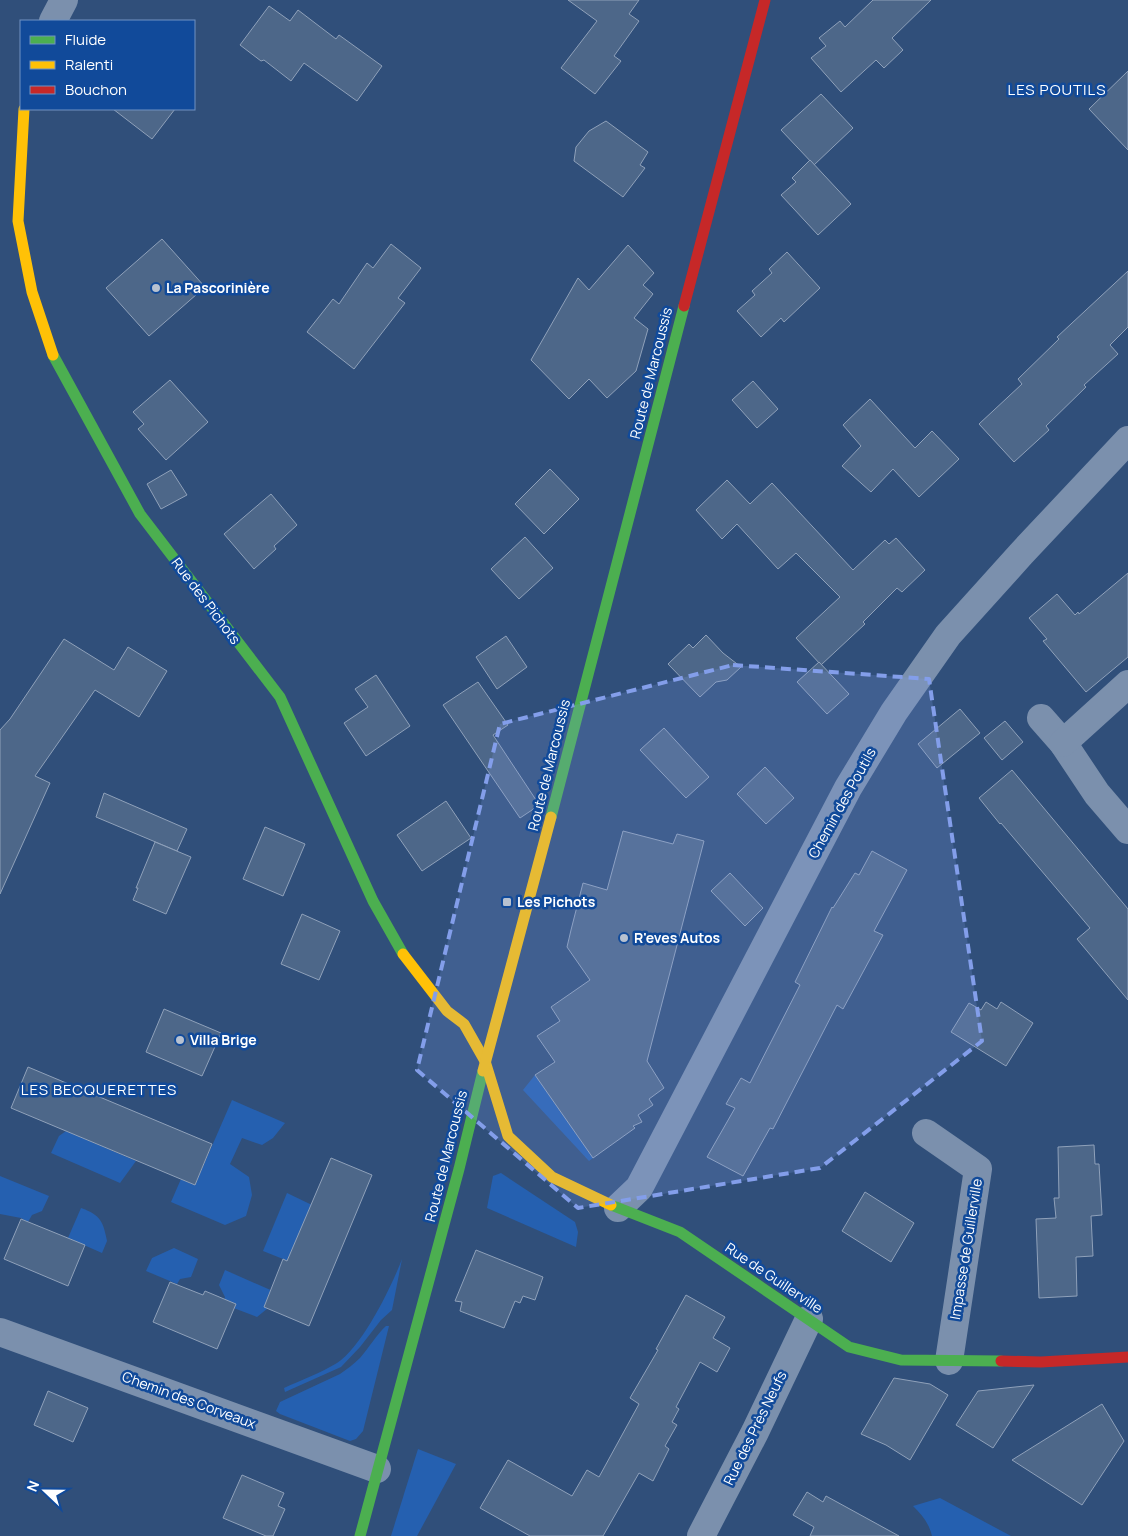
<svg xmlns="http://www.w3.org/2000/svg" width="1128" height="1536" viewBox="0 0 1128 1536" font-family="Manrope,sans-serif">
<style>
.green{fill:#2560b0}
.building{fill:#4d6789;stroke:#8fa1ba}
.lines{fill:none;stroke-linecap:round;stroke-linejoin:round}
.street{stroke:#7b90ad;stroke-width:28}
.fast{stroke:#4caf50;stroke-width:11}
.slow{stroke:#ffc107;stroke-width:11}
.jam{stroke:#c62828;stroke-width:11}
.marked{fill:#839eea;fill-opacity:0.2;stroke:#839eea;stroke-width:4;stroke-dasharray:10 6;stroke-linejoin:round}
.poi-dot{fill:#b7c1d0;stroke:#114a9a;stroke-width:2}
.labels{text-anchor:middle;stroke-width:5;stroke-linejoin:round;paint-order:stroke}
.poi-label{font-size:14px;font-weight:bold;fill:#fff;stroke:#114a9a;text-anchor:start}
.street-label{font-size:14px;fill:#fff;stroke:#114a9a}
.neighbourhood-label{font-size:15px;letter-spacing:1px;fill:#fff;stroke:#114a9a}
</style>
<rect width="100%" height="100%" fill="#304f7a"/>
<g class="green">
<path d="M 535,1075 L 593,1158 L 589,1161 L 523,1090 Z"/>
<path d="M 232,1100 L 285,1123 L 273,1138 L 262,1145 L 242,1138 L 230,1164 L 249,1177 L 252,1195 L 246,1216 L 225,1225 L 171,1202 L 181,1179 L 195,1185 Z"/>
<path d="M 66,1131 L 136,1161 L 120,1183 L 51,1153 L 59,1136 Z"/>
<path d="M 501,1173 L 575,1222 L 578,1232 L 576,1247 L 487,1208 L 493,1176 Z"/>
<path d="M 0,1176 L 49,1196 L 42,1211 L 32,1215 L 28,1222 L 21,1218 L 0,1214 Z"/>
<path d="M 287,1193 L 312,1205 L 288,1261 L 263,1251 Z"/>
<path d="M 81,1208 C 101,1215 103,1222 107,1241 L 102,1253 L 68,1238 Z"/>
<path d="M 174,1248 L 198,1259 L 191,1277 L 180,1279 L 177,1284 L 146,1271 L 152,1258 Z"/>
<path d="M 402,1259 L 392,1310 L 381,1320 L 360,1347 L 341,1367 L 285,1392 L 284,1388 C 301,1380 321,1373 337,1363 C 362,1347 391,1288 402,1259 Z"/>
<path d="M 225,1270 L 275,1292 L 268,1308 L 257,1317 L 223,1304 L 225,1297 L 219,1285 Z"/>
<path d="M 386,1326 L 389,1326 L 363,1431 L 356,1439 L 350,1441 L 280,1414 L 276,1411 L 280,1402 L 340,1374 C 347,1369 354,1364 360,1358 C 369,1348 376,1335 386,1326 Z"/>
<path d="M 418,1449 L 456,1464 L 417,1536 L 391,1536 Z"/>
<path d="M 940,1498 L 1011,1536 L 932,1536 C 929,1523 922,1515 913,1506 Z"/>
</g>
<g class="building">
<path d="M 568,0 L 639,0 L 629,14 L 639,21 L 614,56 L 621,61 L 595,94 L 561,68 L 597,21 Z"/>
<path d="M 873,0 L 931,0 L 892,38 L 903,50 L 884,68 L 876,60 L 841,92 L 811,58 L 826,46 L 819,38 L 840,21 L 845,27 Z"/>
<path d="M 269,6 L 290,21 L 298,10 L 336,39 L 339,35 L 382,66 L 357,101 L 304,63 L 291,81 L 264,60 L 261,61 L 240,45 Z"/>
<path d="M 1128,71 L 1128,150 L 1089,109 Z"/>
<path d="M 821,94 L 853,128 L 814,165 L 781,130 Z"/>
<path d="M 113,109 L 175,109 L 152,139 Z"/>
<path d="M 606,121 L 648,152 L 640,165 L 645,168 L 623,197 L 574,161 L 576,147 L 589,131 Z"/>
<path d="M 810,160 L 851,204 L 818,235 L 781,195 L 796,182 L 792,178 Z"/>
<path d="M 162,239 L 205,287 L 149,336 L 106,288 Z"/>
<path d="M 391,244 L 421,268 L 398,298 L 405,303 L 354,369 L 307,332 L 333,299 L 339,304 L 367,263 L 373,268 Z"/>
<path d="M 628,245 L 654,273 L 643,285 L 653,294 L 634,318 L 648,329 L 636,371 L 607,398 L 589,379 L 569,399 L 531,360 L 578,278 L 589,290 Z"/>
<path d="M 787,252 L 820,288 L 784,322 L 781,318 L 761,337 L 737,311 L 755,295 L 752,291 L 772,273 L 769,269 Z"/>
<path d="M 1128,271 L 1128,327 L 1110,345 L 1118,354 L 1084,385 L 1086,387 L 1046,426 L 1049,430 L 1014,462 L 979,424 L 1022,384 L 1018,379 L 1059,339 L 1057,337 Z"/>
<path d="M 170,380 L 208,422 L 166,460 L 138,429 L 144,424 L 133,412 Z"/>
<path d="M 753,381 L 778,409 L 757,428 L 732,400 Z"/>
<path d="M 870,399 L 915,448 L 932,431 L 959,459 L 919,497 L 893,469 L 871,492 L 842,466 L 861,446 L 843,425 Z"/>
<path d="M 550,469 L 579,499 L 544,534 L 515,504 Z"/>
<path d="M 171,470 L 187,495 L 161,509 L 147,484 Z"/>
<path d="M 727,480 L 750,504 L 772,483 L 853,570 L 885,540 L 889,544 L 896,538 L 925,570 L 902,592 L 897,588 L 863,622 L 865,624 L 821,665 L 796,638 L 840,597 L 796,553 L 778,569 L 737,524 L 722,539 L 696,510 Z"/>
<path d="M 271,494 L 297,525 L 274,546 L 276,549 L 254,569 L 224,534 Z"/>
<path d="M 525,537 L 553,568 L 519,599 L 491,569 Z"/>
<path d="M 1128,573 L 1128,657 L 1086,692 L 1043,641 L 1047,639 L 1029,618 L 1057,594 L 1075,615 L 1078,612 L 1079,614 Z"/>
<path d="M 706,635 L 723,653 L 741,667 L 727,680 L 716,682 L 700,697 L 668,664 L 689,644 L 693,648 Z"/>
<path d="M 506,636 L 527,667 L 497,689 L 476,657 Z"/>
<path d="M 64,639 L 114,670 L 128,647 L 167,671 L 139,717 L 95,690 L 35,776 L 50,783 L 0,894 L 0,730 L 10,719 Z"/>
<path d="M 819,662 L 849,694 L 827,714 L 797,682 Z"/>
<path d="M 376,675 L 410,726 L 366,756 L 344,723 L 368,707 L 355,689 Z"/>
<path d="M 478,682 L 508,725 L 493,735 L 538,803 L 538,806 L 520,818 L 443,705 Z"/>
<path d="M 960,709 L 980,733 L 937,768 L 918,744 Z"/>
<path d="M 1005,721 L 1023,742 L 1002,760 L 984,738 Z"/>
<path d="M 664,728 L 709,777 L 686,798 L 640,750 Z"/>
<path d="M 765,767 L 794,798 L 766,824 L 737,794 Z"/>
<path d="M 1012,770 L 1128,909 L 1128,1000 L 1077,939 L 1090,928 L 1001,823 L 1000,824 L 979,798 Z"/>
<path d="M 104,793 L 187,829 L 177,851 L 96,817 Z"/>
<path d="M 446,801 L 471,838 L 422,871 L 397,835 Z"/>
<path d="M 265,827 L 305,844 L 283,896 L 243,879 Z"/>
<path d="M 623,831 L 673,844 L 677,834 L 704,841 L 647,1061 L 664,1088 L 649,1099 L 653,1105 L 638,1115 L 642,1122 L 633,1126 L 635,1128 L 593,1158 L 535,1075 L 555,1062 L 537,1036 L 560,1021 L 551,1007 L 590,980 L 567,947 L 571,930 L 583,883 L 607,890 Z"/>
<path d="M 155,842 L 191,857 L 166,914 L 133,900 L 138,888 L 136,888 Z"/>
<path d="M 872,851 L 907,870 L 874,931 L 883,935 L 843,1009 L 837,1005 L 773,1129 L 770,1128 L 743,1176 L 707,1157 L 735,1108 L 726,1104 L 741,1078 L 750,1083 L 800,985 L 795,982 L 832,907 L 833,908 L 855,873 L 859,875 Z"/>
<path d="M 730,873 L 763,908 L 745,926 L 711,891 Z"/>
<path d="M 302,914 L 340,931 L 319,980 L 281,964 Z"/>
<path d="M 986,1002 L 997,1009 L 1001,1002 L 1033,1023 L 1006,1066 L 951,1032 L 969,1003 L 981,1010 Z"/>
<path d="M 164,1009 L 221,1033 L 202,1076 L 146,1052 Z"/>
<path d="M 28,1067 L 212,1144 L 195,1185 L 11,1108 Z"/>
<path d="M 1094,1145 L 1095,1164 L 1099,1164 L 1102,1215 L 1091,1216 L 1093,1256 L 1076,1257 L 1077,1296 L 1039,1298 L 1036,1219 L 1056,1218 L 1054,1198 L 1059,1198 L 1058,1147 Z"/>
<path d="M 331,1158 L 372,1175 L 309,1326 L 264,1307 L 283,1259 L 287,1261 Z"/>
<path d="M 865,1192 L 914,1223 L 891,1262 L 842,1231 Z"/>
<path d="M 21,1219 L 85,1245 L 68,1286 L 4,1259 Z"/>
<path d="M 476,1250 L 543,1277 L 535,1300 L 523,1296 L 520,1303 L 515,1301 L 504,1328 L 460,1311 L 462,1302 L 455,1301 Z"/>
<path d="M 170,1282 L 203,1295 L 205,1291 L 236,1304 L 217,1349 L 153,1322 Z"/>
<path d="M 686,1295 L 725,1317 L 713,1338 L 730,1348 L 717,1372 L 700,1362 L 676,1407 L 679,1409 L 672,1422 L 677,1425 L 665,1446 L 669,1449 L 653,1481 L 639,1473 L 603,1536 L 530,1536 L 480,1508 L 508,1460 L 572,1496 L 587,1470 L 599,1477 L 639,1404 L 630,1398 L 658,1350 L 656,1349 Z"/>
<path d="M 894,1378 L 930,1384 L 948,1395 L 910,1460 L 886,1445 L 861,1434 Z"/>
<path d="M 1034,1385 L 993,1448 L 956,1425 L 978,1391 Z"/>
<path d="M 48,1391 L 88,1408 L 73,1442 L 34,1425 Z"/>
<path d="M 1102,1404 L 1124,1441 L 1082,1505 L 1012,1460 Z"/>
<path d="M 242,1475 L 284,1493 L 278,1506 L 285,1509 L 273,1536 L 266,1536 L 223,1518 Z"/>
<path d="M 807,1492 L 823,1502 L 826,1496 L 899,1536 L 810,1536 L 814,1527 L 793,1515 Z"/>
</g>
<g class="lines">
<g class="street">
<path d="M 53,21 L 64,0"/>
<path d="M 1041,718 L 1063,743 L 1097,794 L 1128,830"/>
<path d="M 1063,743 L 1128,684"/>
<path d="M 926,1133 L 978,1169 L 949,1361"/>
<path d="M 618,1208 L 639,1188 L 848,788 L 894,712 L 948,635 L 1021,554 L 1128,440"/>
<path d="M 0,1332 L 377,1469"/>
<path d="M 701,1536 L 755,1432 L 809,1319"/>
</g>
<g class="fast">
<path d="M 53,355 L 140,514 L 280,697 L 373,901 L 403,954"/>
<path d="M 551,817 L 684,306"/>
<path d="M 611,1205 L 680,1232 L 849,1347 L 901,1360 L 1001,1361"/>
<path d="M 360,1536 L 459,1169 L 483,1071"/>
</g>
<g class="slow">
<path d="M 24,109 L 18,221 L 32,292 L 53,355"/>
<path d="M 403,954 L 447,1011 L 464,1024 L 485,1061 L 508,1136 L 552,1177 L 611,1205"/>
<path d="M 483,1071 L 551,817"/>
</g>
<g class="jam">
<path d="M 684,306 L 765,0"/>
<path d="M 1001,1361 L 1041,1362 L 1128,1357"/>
</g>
</g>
<path class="marked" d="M 733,665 L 929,679 L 982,1041 L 820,1168 L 578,1208 L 417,1070 L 500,724 Z"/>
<g class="poi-dot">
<circle cx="156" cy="288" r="5"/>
<rect x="502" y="897" width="10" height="10" rx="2.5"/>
<circle cx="624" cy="938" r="5"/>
<circle cx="180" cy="1040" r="5"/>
</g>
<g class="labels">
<g class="poi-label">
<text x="166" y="293">La Pascorinière</text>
<text x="517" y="907">Les Pichots</text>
<text x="634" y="943">R'eves Autos</text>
<text x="190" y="1045">Villa Brige</text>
</g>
<g class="street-label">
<text transform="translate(651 373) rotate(-76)" y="5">Route de Marcoussis</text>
<text transform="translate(206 601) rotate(53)" y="5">Rue des Pichots</text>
<text transform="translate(549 765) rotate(-76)" y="5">Route de Marcoussis</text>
<text transform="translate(842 803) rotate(-61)" y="5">Chemin des Poutils</text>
<text transform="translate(446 1156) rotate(-76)" y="5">Route de Marcoussis</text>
<text transform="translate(966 1249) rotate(-81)" y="5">Impasse de Guillerville</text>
<text transform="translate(774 1278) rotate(34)" y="5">Rue de Guillerville</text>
<text transform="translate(189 1400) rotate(20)" y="5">Chemin des Corveaux</text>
<text transform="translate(755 1428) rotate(-64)" y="5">Rue des Près Neufs</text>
</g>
<g class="neighbourhood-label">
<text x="1057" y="95">LES POUTILS</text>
<text x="99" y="1095">LES BECQUERETTES</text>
</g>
</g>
<rect x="20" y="20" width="175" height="90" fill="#114a9a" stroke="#7092c2"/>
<rect x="30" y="36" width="25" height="8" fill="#4caf50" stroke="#7092c2"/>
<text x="65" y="45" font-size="15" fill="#ffffff">Fluide</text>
<rect x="30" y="61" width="25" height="8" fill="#ffc107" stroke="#7092c2"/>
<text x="65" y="70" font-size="15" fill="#ffffff">Ralenti</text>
<rect x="30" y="86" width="25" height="8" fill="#c62828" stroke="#7092c2"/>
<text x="65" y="95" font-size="15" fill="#ffffff">Bouchon</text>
<g transform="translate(45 1491) rotate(292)" stroke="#114a9a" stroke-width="4" paint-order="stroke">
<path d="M0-4L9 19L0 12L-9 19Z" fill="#ffffff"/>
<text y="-8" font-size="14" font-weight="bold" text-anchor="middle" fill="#ffffff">N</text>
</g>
</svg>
